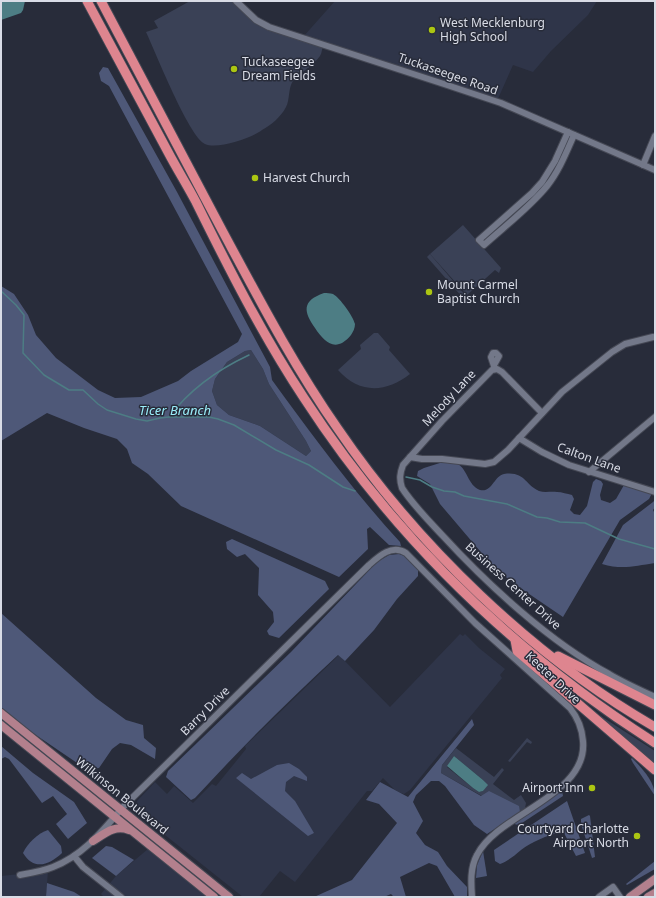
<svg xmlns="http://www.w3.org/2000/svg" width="656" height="898" viewBox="0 0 656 898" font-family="'Noto Sans',sans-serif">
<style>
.built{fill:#2f3549}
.green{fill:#3a4156;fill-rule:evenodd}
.forest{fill:#4e5878;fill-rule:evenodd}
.water{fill:#4d7d84}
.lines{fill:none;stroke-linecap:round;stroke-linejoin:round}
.stream{stroke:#4d7d84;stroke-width:1.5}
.minor-casing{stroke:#454854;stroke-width:8}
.major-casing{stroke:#454854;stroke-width:10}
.highway-casing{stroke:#454854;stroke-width:11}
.minor{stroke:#737889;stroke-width:6}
.major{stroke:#b3808d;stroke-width:8}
.highway{stroke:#de858f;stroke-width:9}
.poi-dot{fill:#acc612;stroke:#282c3a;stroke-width:1.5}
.labels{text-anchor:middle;stroke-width:3;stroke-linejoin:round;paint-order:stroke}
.poi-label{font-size:12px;fill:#d9dce6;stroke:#282c3a;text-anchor:start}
.street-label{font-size:12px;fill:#d9dce6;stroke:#282c3a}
.water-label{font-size:13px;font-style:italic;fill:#9aedfa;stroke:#282c3a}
</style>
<rect width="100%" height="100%" fill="#282c3a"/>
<g class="built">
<path d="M 335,1 L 597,1 L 588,15 L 551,51 L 533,72 L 513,65 L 497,101 L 303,37 Z"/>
<path d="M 460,634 L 463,636 L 465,634 L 479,648 L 505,669 L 500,675 L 502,678 L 410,790 L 404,794 L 401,793 L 395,790 L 383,778 L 372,791 L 367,791 L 295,882 L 280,871 L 259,897 L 243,897 L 160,831 L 138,811 L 137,801 L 155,782 L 167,794 L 174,786 L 193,803 L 212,784 L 216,786 L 246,749 L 245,746 L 339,655 L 390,707 Z"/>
<path d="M 148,849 L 209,897 L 104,897 L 101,894 L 116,876 Z"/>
<path d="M 48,871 L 46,897 L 1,897 L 1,876 Z"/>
</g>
<g class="green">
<path d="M 190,1 L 236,1 L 262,24 L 323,45 C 322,48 322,53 320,56 C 313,66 301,72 293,81 C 288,88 290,100 286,107 C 281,117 271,125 262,130 C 252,138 217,150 205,144 C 189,137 155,51 146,32 L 158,28 L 154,21 Z"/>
<path d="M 463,225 L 501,268 L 499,273 L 495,270 L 467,295 L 430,254 Z"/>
<path d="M 430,254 L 466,296 L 463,298 L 427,257 Z"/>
<path d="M 374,333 L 378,333 L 390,347 L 389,350 L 410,374 C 386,393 359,394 338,370 L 361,349 L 360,345 Z"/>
<path d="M 251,350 L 263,369 L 269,384 L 306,441 L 311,451 L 306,456 L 260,426 L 229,415 L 217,405 L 212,391 L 215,379 L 227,362 L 245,351 Z"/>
<path d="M 599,715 L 655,751 L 655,767 L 597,716 Z"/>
<path d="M 527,738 L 532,742 L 531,744 L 527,742 L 510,762 L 508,761 Z"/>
<path d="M 456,748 L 494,777 L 502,768 L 504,770 L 493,784 L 514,800 L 521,795 L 526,803 L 525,808 L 520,812 L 482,796 L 441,773 L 442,765 ZM 454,756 L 483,780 L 487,785 L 483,791 L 479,792 L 473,788 L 447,767 Z"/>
</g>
<g class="forest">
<path d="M 103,67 L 108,68 L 177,192 L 270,367 L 272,380 C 313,436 353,491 400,542 L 401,546 L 389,545 L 370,527 L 367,529 L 368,549 L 339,577 L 181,506 L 148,474 L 132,463 L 127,449 L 117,439 L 84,428 L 47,413 L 1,441 L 1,286 L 14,294 L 28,315 L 36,335 L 56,358 L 98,390 L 115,398 L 141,397 L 178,381 L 191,371 L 238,342 L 242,334 L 109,86 L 101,81 L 99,73 ZM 251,350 L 263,369 L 269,384 L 306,441 L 311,451 L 306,456 L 260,426 L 229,415 L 217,405 L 212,391 L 215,379 L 227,362 L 245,351 Z"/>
<path d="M 443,462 C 447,463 452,462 456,463 C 467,467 468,486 480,490 C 492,493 494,476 504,474 C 525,471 525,485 539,491 C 545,493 551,491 557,492 C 562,492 567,494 572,495 L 574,499 L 570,510 L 574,514 L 580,515 L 587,506 L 593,482 L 596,479 L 601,481 L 603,484 L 600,495 L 601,500 L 610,503 L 616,499 L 624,485 L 652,493 L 649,499 L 620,520 L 563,617 L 513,583 L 491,564 L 440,504 L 430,484 L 417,476 L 418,471 L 424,468 Z"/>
<path d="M 655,500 L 655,507 L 653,510 L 655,514 L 655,563 C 635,566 622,570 602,564 L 623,525 L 653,502 Z"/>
<path d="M 232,539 L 325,581 L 329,589 L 279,638 L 269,635 L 267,631 L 274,622 L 273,612 L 258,595 L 259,568 L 245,554 L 237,557 L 227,549 L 226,542 Z"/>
<path d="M 399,554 L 405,556 L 418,570 L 418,576 L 397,599 L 374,630 L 345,661 L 338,655 C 288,701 241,748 195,798 L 191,800 L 166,777 L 168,771 L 291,652 L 377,562 L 389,555 Z"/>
<path d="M 1,613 L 96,698 L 126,720 L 143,725 L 144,738 L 156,748 L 155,759 L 131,745 L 120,743 L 112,749 L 99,768 L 86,769 L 30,731 L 1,707 Z"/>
<path d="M 472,719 L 474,725 L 442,765 L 441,773 L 481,796 L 489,791 L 519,806 L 520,812 L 487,834 L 474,825 L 445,786 L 439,781 L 431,781 L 416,795 L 413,802 L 423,821 L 416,833 L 425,845 L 438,852 L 447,866 L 467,887 L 467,897 L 455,897 L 437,866 L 429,863 L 400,877 L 406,897 L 394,897 L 391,894 L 384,897 L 314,897 L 352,880 L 397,823 L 379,804 L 366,800 L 380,782 L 408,797 Z"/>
<path d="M 1,746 L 33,773 L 74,802 L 87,823 L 68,839 L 56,824 L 67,814 L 53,796 L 42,803 L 9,759 L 5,757 L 1,759 Z"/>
<path d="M 632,758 C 642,768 655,782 655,796 L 633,763 L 631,759 Z"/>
<path d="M 289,763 L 299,769 L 307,777 L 307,781 L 294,776 L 286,782 L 285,791 L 295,801 L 314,833 L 308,836 L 236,778 L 242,773 L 251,779 L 277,765 Z"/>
<path d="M 562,791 L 563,796 L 519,825 L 514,824 Z"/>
<path d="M 567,801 L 585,853 L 576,856 L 564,833 L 561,832 C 546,836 533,841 521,850 C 514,856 508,861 500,864 L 495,861 L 494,850 Z"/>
<path d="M 589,815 L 590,816 L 595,857 L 592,858 L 581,824 L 581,819 Z"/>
<path d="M 48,830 L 61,846 L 62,853 C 49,865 34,871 23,853 C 27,844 38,833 48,830 Z"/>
<path d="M 106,846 L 112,847 L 134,860 L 116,876 L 92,858 Z"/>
<path d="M 483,851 L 487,876 L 476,878 L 477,865 Z"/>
<path d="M 655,861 L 655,869 L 627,885 L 626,884 Z"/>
<path d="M 47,883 L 74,892 L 82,897 L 46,897 Z"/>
</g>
<g class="water">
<path d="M 1,1 L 25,1 L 23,10 L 21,13 L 1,20 Z"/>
<path d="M 324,293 C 327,293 330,293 333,294 C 340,298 353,316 355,324 C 355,328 353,332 351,335 C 336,353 325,343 315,328 C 304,312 301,301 324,293 Z"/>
<path d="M 454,756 L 483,780 L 488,785 L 483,791 L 479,792 L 473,788 L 447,766 Z"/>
</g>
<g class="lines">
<g class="stream">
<path d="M 1,291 L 16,305 L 24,315 L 23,353 L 44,375 L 69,390 L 83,390 L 98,404 L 107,410 L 136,419 L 147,421 L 160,418 L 169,417 L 209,417 L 218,419 L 234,425 L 276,450 L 309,465 L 343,487 L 355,491"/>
<path d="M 169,417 C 190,389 217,370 249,355"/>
<path d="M 406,477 L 420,480 L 432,487 L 444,491 L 455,492 L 464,496 L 507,504 L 537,517 L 547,518 L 560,522 L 585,523 L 619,539 L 655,549"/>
</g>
<defs>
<g id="minor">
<path d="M 236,1 L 256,20 L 269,27 L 447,85 L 501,103 L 655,170"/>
<path d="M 568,132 L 555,161 L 542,182 L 532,193 L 479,240 L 484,245 C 505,226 529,208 547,186 C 559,171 566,153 574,135"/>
<path d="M 643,165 L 655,136"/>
<path d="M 494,365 L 499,356 L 496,353 L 493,353 L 491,357 L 495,369"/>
<path d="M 542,413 L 502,372 L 497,369 L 492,370 L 442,421 L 403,465 C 400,473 399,479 402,488 C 413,505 429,521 443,536 C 489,586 550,642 609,674 C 624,683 640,690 655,697"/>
<path d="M 519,438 L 542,452 L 569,465 L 655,492"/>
<path d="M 410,457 L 422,459 L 442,459 L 485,464 L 494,462 L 508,450 L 562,392 L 612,352 L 625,344 L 653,337"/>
<path d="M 589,472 L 655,417"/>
<path d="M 74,856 L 83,867 L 121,897"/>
<path d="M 20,875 C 31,873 43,871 53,867 C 84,855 103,830 124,806 L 369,565 C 379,556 392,544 406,553 L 475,623 L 570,708 C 578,718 582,728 583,741 C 588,796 498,813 477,855 C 470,868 471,883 472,897"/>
<path d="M 599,897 L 613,887 L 620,897"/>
</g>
<g id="major">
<path d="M 1,713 L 229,897"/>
<path d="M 1,725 L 214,897"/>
<path d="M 93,841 C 104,834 115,824 129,830"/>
<path d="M 630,897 L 655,879"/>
<path d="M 648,897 L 655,893"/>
</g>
<g id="highway">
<path d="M 87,1 C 114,51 141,102 168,152 C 177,169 187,185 196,202 C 229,269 263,336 304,398 C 395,538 514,653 655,743"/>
<path d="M 101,1 C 142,78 183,155 223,232 C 259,299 294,366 338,429 C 417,545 533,657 655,727"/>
<path d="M 515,640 L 517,651 L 655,770"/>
<path d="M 558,656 L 655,705"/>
</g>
</defs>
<use href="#minor" class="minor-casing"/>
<use href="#major" class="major-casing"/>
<use href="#highway" class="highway-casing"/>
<use href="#minor" class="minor"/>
<use href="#major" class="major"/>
<use href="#highway" class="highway"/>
</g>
<g class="poi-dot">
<circle cx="432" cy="30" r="4"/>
<circle cx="234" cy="69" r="4"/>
<circle cx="255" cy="178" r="4"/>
<circle cx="429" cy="292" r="4"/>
<circle cx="592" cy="788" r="4"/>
<circle cx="637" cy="836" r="4"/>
</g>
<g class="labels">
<g class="poi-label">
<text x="440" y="27">West Mecklenburg<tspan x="440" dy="14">High School</tspan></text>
<text x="242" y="66">Tuckaseegee<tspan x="242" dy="14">Dream Fields</tspan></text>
<text x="263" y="182">Harvest Church</text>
<text x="437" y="289">Mount Carmel<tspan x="437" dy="14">Baptist Church</tspan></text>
<text x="584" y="792" text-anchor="end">Airport Inn</text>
<text x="629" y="833" text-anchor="end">Courtyard Charlotte<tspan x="629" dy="14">Airport North</tspan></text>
</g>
<g class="street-label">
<text transform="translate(448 74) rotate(19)" y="4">Tuckaseegee Road</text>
<text transform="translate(449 398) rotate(-47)" y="4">Melody Lane</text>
<text transform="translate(589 458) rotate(20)" y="4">Calton Lane</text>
<text transform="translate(513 586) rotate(42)" y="4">Business Center Drive</text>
<text transform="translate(553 678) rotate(43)" y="4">Keeter Drive</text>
<text transform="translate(205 711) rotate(-45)" y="4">Barry Drive</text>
<text transform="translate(122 796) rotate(39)" y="4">Wilkinson Boulevard</text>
</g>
<g class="water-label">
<text x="175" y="415">Ticer Branch</text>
</g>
</g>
<rect width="656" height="898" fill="none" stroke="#d9dce6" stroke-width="4"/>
</svg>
